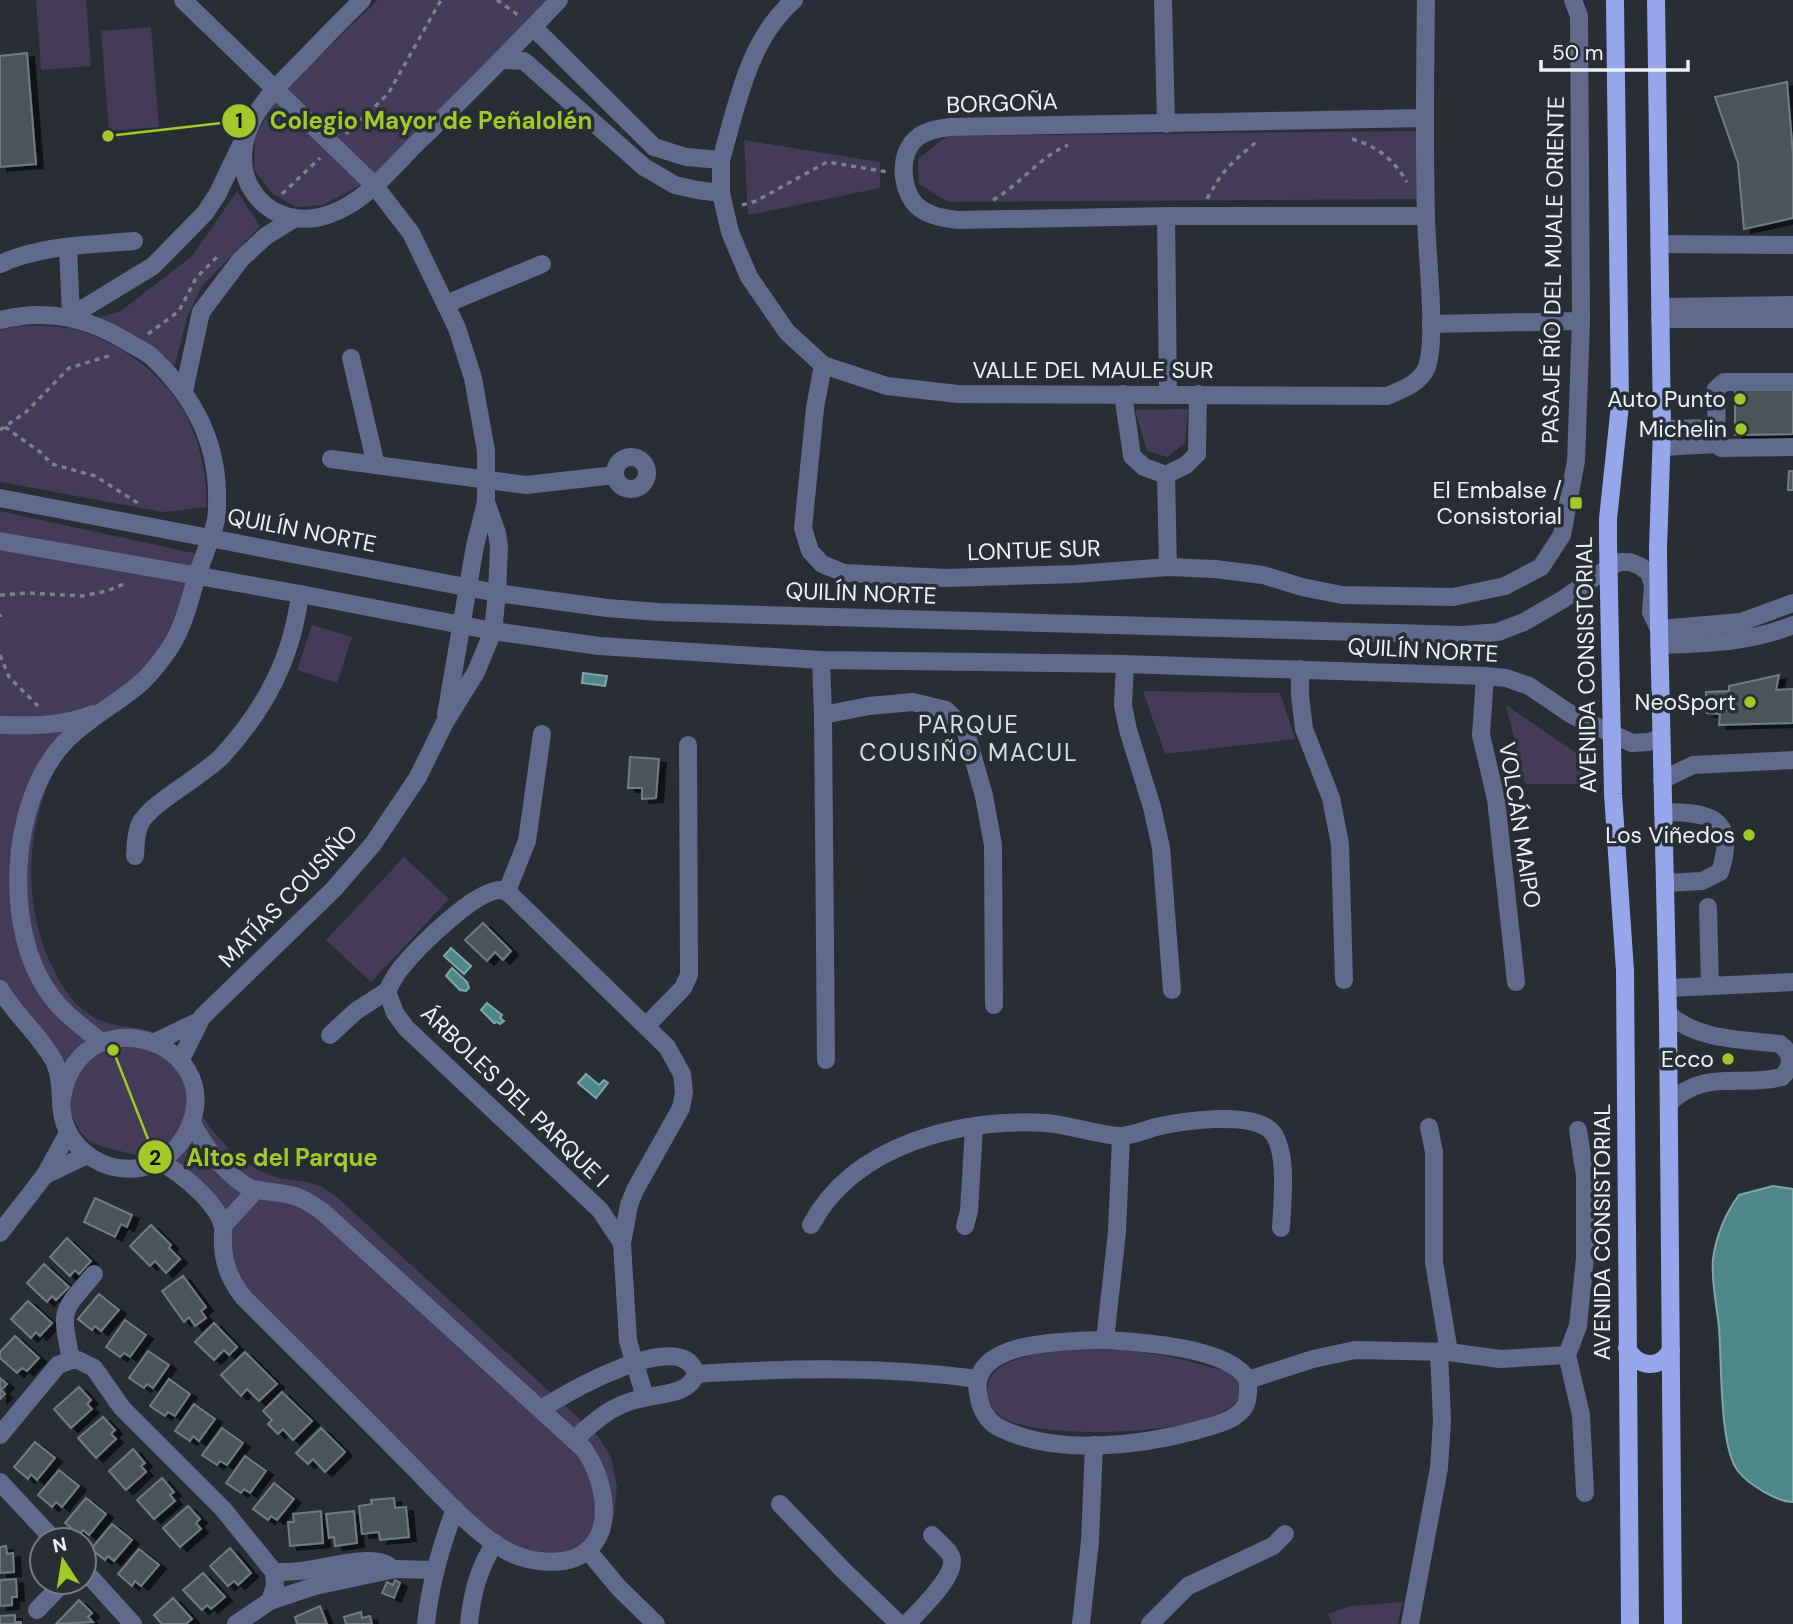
<svg xmlns="http://www.w3.org/2000/svg" width="1793" height="1624" viewBox="0 0 1793 1624" font-family="'DM Sans',sans-serif">
<style>
.green{fill:#433b57}
.water{fill:#4e8788;stroke:#7da7a9;stroke-width:2}
.building{fill:#4a5458;stroke:#717c80;stroke-width:2;filter:url(#shadow)}
.lines{fill:none;stroke-linecap:round;stroke-linejoin:round}
.path{stroke:#7c8186;stroke-width:3.5;stroke-dasharray:5 5;stroke-linecap:butt}
.minor{stroke:#616a8c;stroke-width:18}
.major{stroke:#95a6eb;stroke-width:18}
.poi-dot{fill:#a1c929;stroke:#282e34;stroke-width:2.5}
.labels{text-anchor:middle;stroke-width:7;stroke-linejoin:round;paint-order:stroke}
.street-label{font-size:23px;fill:#ecf1f5;stroke:#282e34}
.poi-label{font-size:23px;fill:#ecf1f5;stroke:#282e34;text-anchor:end}
.neighbourhood-label{font-size:24px;letter-spacing:2px;fill:#d6dfe7;stroke:#282e34}
.leader{fill:none;stroke:#a1c929;stroke-width:2.5}
.callout-dot{fill:#a1c929;stroke:#282e34;stroke-width:2.5}
.mark-label{font-size:21px;text-anchor:middle;font-weight:bold;fill:#111}
.callout-label{font-size:24px;text-anchor:middle;font-weight:bold;fill:#a1c929;stroke:#282e34;stroke-width:7;stroke-linejoin:round;paint-order:stroke}
</style>
<defs>
<filter id="shadow"><feDropShadow dx="7" dy="4" stdDeviation="0" flood-color="#0009"/></filter>
</defs>
<rect width="100%" height="100%" fill="#282e34"/>
<g class="green">
<path d="M 36,0 L 86,0 L 91,66 L 41,70 Z"/>
<path d="M 378,0 L 554,0 L 367,182 L 323,205 L 296,207 L 273,194 L 254,170 L 255,136 L 281,93 Z"/>
<path d="M 151,27 L 159,127 L 109,131 L 101,31 Z"/>
<path d="M 1419,131 L 1420,199 L 948,202 L 919,184 L 918,159 L 947,136 Z"/>
<path d="M 744,140 L 880,162 L 880,188 L 748,215 Z"/>
<path d="M 237,191 L 260,226 L 202,286 L 187,317 L 174,369 L 94,319 L 121,311 L 192,256 Z"/>
<path d="M 17,326 C 31,326 46,325 60,327 C 83,329 106,340 125,352 C 183,388 206,441 207,507 L 163,512 L 0,482 L 0,330 Z"/>
<path d="M 1188,409 L 1185,443 L 1167,457 L 1147,451 L 1135,410 Z"/>
<path d="M 0,511 L 198,554 L 191,568 L 0,532 Z"/>
<path d="M 0,544 L 204,583 C 200,597 198,611 191,624 C 170,664 123,686 92,719 C 80,732 59,758 52,775 C 25,835 23,911 54,970 C 62,987 73,1004 90,1015 C 110,1029 134,1024 155,1033 L 210,1128 L 232,1152 L 258,1170 L 278,1178 L 308,1182 L 322,1187 L 338,1198 L 598,1436 L 611,1457 L 617,1487 L 614,1516 L 606,1530 L 596,1541 L 552,1558 L 508,1547 L 244,1301 L 210,1210 L 155,1160 L 101,1146 L 89,1141 L 80,1131 L 65,1103 L 62,1074 L 0,981 Z"/>
<path d="M 312,625 L 352,637 L 337,683 L 297,670 Z"/>
<path d="M 1143,691 L 1280,693 L 1295,739 L 1165,754 Z"/>
<path d="M 1506,705 L 1585,759 L 1583,784 L 1525,784 Z"/>
<path d="M 404,857 L 449,899 L 371,982 L 326,940 Z"/>
<path d="M 1074,1350 L 1128,1350 L 1172,1357 L 1226,1371 L 1233,1374 L 1241,1385 C 1240,1392 1240,1399 1234,1404 C 1202,1436 1045,1440 1005,1419 C 996,1415 988,1404 987,1394 C 985,1355 1047,1352 1074,1350 Z"/>
<path d="M 1402,1602 L 1398,1624 L 1332,1624 L 1328,1614 L 1351,1606 Z"/>
</g>
<g class="water">
<path d="M 583,673 L 607,676 L 605,686 L 582,683 Z"/>
<path d="M 451,948 L 471,966 L 464,974 L 444,956 Z"/>
<path d="M 452,968 L 467,982 L 469,988 L 466,991 L 460,990 L 446,976 Z"/>
<path d="M 487,1003 L 502,1015 L 500,1018 L 504,1021 L 500,1024 L 497,1022 L 494,1023 L 481,1010 Z"/>
<path d="M 586,1074 L 599,1085 L 604,1080 L 608,1083 L 596,1098 L 578,1083 Z"/>
<path d="M 1773,1186 L 1793,1189 L 1793,1502 C 1777,1502 1748,1484 1738,1471 C 1719,1447 1722,1361 1719,1328 C 1717,1306 1711,1281 1713,1259 C 1716,1236 1726,1212 1739,1195 Z"/>
</g>
<g class="building">
<path d="M 27,53 L 36,164 L 0,167 L 0,56 Z"/>
<path d="M 1787,82 L 1793,155 L 1793,218 L 1744,229 L 1738,163 L 1715,97 Z"/>
<path d="M 1735,390 L 1793,390 L 1793,434 L 1735,435 Z"/>
<path d="M 1789,471 L 1793,471 L 1793,490 L 1788,490 Z"/>
<path d="M 1779,675 L 1776,690 L 1793,689 L 1793,723 L 1719,725 L 1720,714 L 1707,713 L 1706,692 L 1729,691 L 1729,686 Z"/>
<path d="M 630,757 L 659,759 L 656,798 L 642,799 L 642,788 L 628,788 Z"/>
<path d="M 483,923 L 511,951 L 503,960 L 495,952 L 487,961 L 465,940 Z"/>
<path d="M 95,1198 L 132,1215 L 127,1227 L 121,1224 L 115,1237 L 84,1222 Z"/>
<path d="M 151,1225 L 171,1245 L 169,1248 L 180,1259 L 166,1273 L 155,1261 L 150,1266 L 130,1246 Z"/>
<path d="M 67,1238 L 91,1261 L 79,1274 L 75,1270 L 70,1276 L 50,1257 Z"/>
<path d="M 44,1264 L 69,1287 L 56,1300 L 52,1296 L 47,1302 L 27,1283 Z"/>
<path d="M 183,1276 L 206,1307 L 201,1311 L 206,1318 L 195,1326 L 189,1317 L 184,1322 L 162,1291 Z"/>
<path d="M 99,1294 L 119,1310 L 101,1331 L 95,1326 L 92,1330 L 78,1319 Z"/>
<path d="M 28,1301 L 52,1323 L 40,1336 L 36,1332 L 31,1338 L 11,1319 Z"/>
<path d="M 125,1320 L 146,1335 L 130,1357 L 124,1353 L 120,1357 L 106,1347 Z"/>
<path d="M 214,1323 L 237,1347 L 229,1355 L 224,1350 L 214,1360 L 195,1342 Z"/>
<path d="M 15,1336 L 39,1358 L 27,1371 L 22,1368 L 17,1373 L 0,1358 L 0,1352 Z"/>
<path d="M 148,1351 L 169,1365 L 153,1388 L 147,1384 L 144,1388 L 129,1378 Z"/>
<path d="M 245,1352 L 277,1384 L 259,1401 L 247,1389 L 241,1396 L 221,1375 Z"/>
<path d="M 0,1378 L 7,1384 L 1,1390 L 5,1394 L 0,1399 Z"/>
<path d="M 169,1379 L 190,1394 L 175,1416 L 168,1412 L 165,1416 L 150,1406 Z"/>
<path d="M 79,1387 L 91,1400 L 87,1404 L 92,1409 L 71,1428 L 54,1409 Z"/>
<path d="M 282,1392 L 312,1421 L 293,1440 L 283,1429 L 278,1434 L 268,1424 L 272,1420 L 263,1411 Z"/>
<path d="M 194,1404 L 215,1419 L 199,1441 L 193,1436 L 190,1441 L 175,1431 Z"/>
<path d="M 103,1417 L 115,1430 L 111,1434 L 116,1439 L 96,1458 L 78,1438 Z"/>
<path d="M 222,1428 L 243,1443 L 227,1465 L 220,1461 L 217,1465 L 202,1455 Z"/>
<path d="M 321,1428 L 345,1452 L 325,1472 L 313,1459 L 308,1464 L 296,1453 Z"/>
<path d="M 35,1442 L 55,1458 L 37,1480 L 31,1474 L 28,1479 L 14,1467 Z"/>
<path d="M 133,1449 L 145,1463 L 141,1466 L 146,1472 L 126,1490 L 109,1471 Z"/>
<path d="M 245,1456 L 266,1471 L 250,1493 L 244,1489 L 241,1493 L 226,1483 Z"/>
<path d="M 59,1470 L 79,1486 L 62,1507 L 56,1502 L 52,1507 L 38,1495 Z"/>
<path d="M 162,1478 L 174,1492 L 170,1495 L 175,1501 L 154,1519 L 137,1500 Z"/>
<path d="M 274,1483 L 294,1499 L 277,1520 L 271,1516 L 268,1520 L 253,1509 Z"/>
<path d="M 86,1498 L 106,1514 L 89,1535 L 83,1530 L 79,1535 L 65,1523 Z"/>
<path d="M 394,1498 L 395,1508 L 406,1507 L 409,1537 L 380,1540 L 379,1532 L 362,1534 L 359,1506 L 372,1504 L 371,1500 Z"/>
<path d="M 188,1506 L 200,1519 L 196,1523 L 201,1529 L 180,1547 L 163,1528 Z"/>
<path d="M 321,1511 L 323,1543 L 290,1546 L 288,1522 L 294,1522 L 293,1514 Z"/>
<path d="M 354,1511 L 357,1543 L 335,1546 L 334,1537 L 329,1538 L 326,1514 Z"/>
<path d="M 112,1524 L 132,1540 L 114,1561 L 108,1556 L 105,1560 L 91,1549 Z"/>
<path d="M 6,1546 L 7,1554 L 13,1553 L 14,1572 L 0,1573 L 0,1547 Z"/>
<path d="M 230,1548 L 251,1573 L 238,1585 L 234,1581 L 228,1586 L 210,1566 Z"/>
<path d="M 139,1549 L 159,1565 L 141,1586 L 135,1581 L 132,1586 L 118,1574 Z"/>
<path d="M 203,1573 L 225,1597 L 211,1609 L 207,1605 L 202,1610 L 183,1590 Z"/>
<path d="M 16,1579 L 17,1597 L 12,1597 L 12,1605 L 0,1606 L 0,1580 Z"/>
<path d="M 395,1580 L 400,1583 L 394,1598 L 382,1593 L 387,1582 L 393,1585 Z"/>
<path d="M 173,1598 L 192,1619 L 186,1624 L 162,1624 L 154,1615 Z"/>
<path d="M 79,1600 L 92,1613 L 88,1617 L 93,1622 L 56,1624 Z"/>
<path d="M 320,1606 L 327,1624 L 297,1624 L 295,1617 Z"/>
<path d="M 361,1612 L 362,1618 L 370,1616 L 372,1624 L 346,1624 L 344,1617 Z"/>
<path d="M 15,1615 L 15,1622 L 21,1622 L 21,1624 L 0,1624 L 0,1616 Z"/>
</g>
<g class="lines">
<g class="path">
<path d="M 497,0 L 518,15"/>
<path d="M 346,134 L 388,94 L 441,0"/>
<path d="M 1352,139 C 1377,146 1393,159 1407,182"/>
<path d="M 282,194 L 320,158"/>
<path d="M 1207,199 C 1223,169 1233,161 1259,140"/>
<path d="M 993,200 C 1021,184 1039,157 1068,145"/>
<path d="M 742,205 L 756,201 L 827,162 L 888,172"/>
<path d="M 148,334 L 179,311 L 196,278 L 219,255"/>
<path d="M 5,427 L 40,452 L 52,464 L 95,476 L 141,505"/>
<path d="M 0,430 L 26,412 L 69,368 L 112,355"/>
<path d="M 0,595 L 28,593 L 82,596 L 107,591 L 124,584"/>
<path d="M 0,614 L 0,617"/>
<path d="M 0,655 L 9,677 L 38,706"/>
</g>
<g class="minor">
<path d="M 362,0 C 345,17 327,35 310,53 C 280,84 236,120 244,169 C 246,182 254,196 265,205 C 283,220 309,222 330,214 C 365,202 391,169 416,144 C 465,97 512,49 559,0"/>
<path d="M 794,0 C 748,40 737,105 721,160 L 721,193 L 730,232 L 749,277 L 787,332 L 823,365 L 887,386 L 958,394 L 1387,396 C 1401,390 1419,384 1426,369 C 1438,341 1426,250 1426,215 C 1424,143 1425,71 1426,0"/>
<path d="M 1163,0 L 1166,124"/>
<path d="M 533,27 L 654,147 L 686,157 L 721,160"/>
<path d="M 503,60 L 524,61 L 644,167 L 675,185 L 697,190 L 721,193"/>
<path d="M 1425,118 L 949,127 C 939,129 927,130 918,137 C 898,152 900,189 917,206 C 928,216 944,218 958,220 L 1166,216 L 1426,216"/>
<path d="M 1166,216 L 1168,395"/>
<path d="M 1659,244 L 1793,245"/>
<path d="M 68,247 L 71,316 L 153,266 L 205,213 L 217,195 L 241,145"/>
<path d="M 0,264 C 41,245 89,245 134,241"/>
<path d="M 446,304 L 542,264"/>
<path d="M 1660,307 L 1793,305"/>
<path d="M 1660,319 L 1793,319"/>
<path d="M 0,320 C 49,308 89,318 131,344 C 138,348 147,352 153,358 C 191,394 216,439 217,492 C 217,503 218,514 215,524 C 210,542 202,560 196,579 C 188,605 183,630 167,652 C 160,662 152,672 143,681 C 119,703 87,718 64,743 C 9,802 2,931 51,996 C 64,1014 84,1028 101,1042"/>
<path d="M 1431,324 L 1581,321"/>
<path d="M 351,358 L 376,465"/>
<path d="M 823,365 L 815,408 L 803,528 L 810,551 L 822,564 L 844,573 L 947,578 L 1076,574 L 1168,567 L 1215,569 L 1263,575 L 1302,587 L 1342,595 L 1453,597 L 1505,586 L 1541,567 L 1562,535 L 1576,461 L 1581,321 L 1579,16 L 1573,0"/>
<path d="M 1793,382 L 1724,382 L 1716,389 L 1717,444 L 1721,448 L 1793,447"/>
<path d="M 184,391 L 201,312 L 241,259 L 266,236 L 295,218"/>
<path d="M 1123,394 L 1132,456 L 1144,467 L 1166,475 L 1186,465 L 1197,454 L 1198,394"/>
<path d="M 1662,429 L 1715,428"/>
<path d="M 1662,447 L 1717,444"/>
<circle cx="631" cy="473" r="16"/>
<path d="M 331,459 L 526,485 L 615,475"/>
<path d="M 1166,475 L 1168,567"/>
<path d="M 0,498 L 497,593 L 607,608 L 659,612 L 1463,635 L 1498,632 L 1524,622 L 1562,600 L 1609,567 L 1620,562 L 1630,562 L 1640,566 L 1649,573 L 1653,585 L 1651,612 L 1659,629 L 1741,622 L 1793,603"/>
<path d="M 0,541 L 300,594 L 493,631 L 599,646 L 821,660 L 1125,664 L 1485,676 L 1506,678 L 1529,686 L 1572,715 L 1632,743 L 1648,742 L 1661,738"/>
<path d="M 1659,645 C 1705,643 1750,643 1793,625"/>
<path d="M 821,660 L 823,715"/>
<path d="M 1125,664 L 1123,705 L 1128,730 L 1152,807 L 1161,848 L 1172,990"/>
<path d="M 1300,669 L 1300,695 L 1304,729 L 1331,798 L 1340,844 L 1344,980"/>
<path d="M 1485,676 L 1481,735 L 1496,799 L 1516,982"/>
<path d="M 446,715 L 475,546 L 486,502"/>
<path d="M 0,725 C 31,726 64,726 93,714"/>
<path d="M 1662,780 L 1693,765 L 1793,760"/>
<path d="M 1663,812 C 1709,812 1738,817 1720,872 L 1702,881 L 1665,883"/>
<path d="M 135,856 C 136,845 135,834 140,824 C 150,803 202,777 222,756 C 266,708 292,658 300,594"/>
<path d="M 507,891 L 527,841 L 542,734"/>
<path d="M 1708,907 L 1710,986"/>
<path d="M 1668,988 L 1793,982"/>
<path d="M 0,989 C 15,1015 40,1035 54,1061 C 63,1079 59,1100 63,1118 C 72,1153 106,1173 140,1168 C 162,1164 179,1149 188,1130 C 231,1039 73,990 61,1105"/>
<path d="M 1668,1014 C 1700,1041 1741,1039 1780,1044 C 1793,1054 1793,1065 1782,1077 C 1739,1088 1706,1068 1669,1103"/>
<path d="M 646,1026 L 683,988 L 689,975 L 688,745"/>
<path d="M 330,1035 L 356,1011 L 387,991"/>
<path d="M 155,1042 L 199,1021"/>
<path d="M 826,1060 L 823,715 L 869,706 L 913,702 L 946,710 L 965,729 L 984,796 L 993,845 L 994,1005"/>
<path d="M 180,1061 L 202,1017 L 333,890 L 373,844 L 418,777 L 444,724 L 476,672 L 493,631 L 497,593 L 499,547 L 497,533 L 486,502 L 486,451 L 473,378 L 457,328 L 411,233 L 374,185 L 183,0"/>
<path d="M 1429,1127 L 1434,1152 L 1434,1262 L 1449,1352"/>
<path d="M 1578,1130 L 1585,1176 L 1585,1258 L 1578,1326 L 1567,1355 L 1581,1415 L 1585,1493"/>
<path d="M 160,1161 C 181,1174 217,1201 223,1227 C 224,1232 222,1238 223,1243 C 223,1264 231,1282 244,1298 C 299,1353 355,1408 410,1464 C 436,1490 474,1533 505,1550 C 528,1563 570,1569 590,1548 C 615,1523 602,1475 584,1449 L 323,1212 C 296,1192 290,1195 258,1190 C 235,1187 201,1143 192,1122"/>
<path d="M 45,1175 L 87,1155"/>
<path d="M 811,1225 C 854,1144 961,1118 1046,1123 C 1071,1125 1097,1135 1120,1136 C 1131,1136 1145,1130 1156,1127 C 1181,1121 1249,1111 1270,1130 C 1289,1147 1282,1204 1281,1228"/>
<path d="M 223,1226 L 256,1190"/>
<path d="M 965,1226 L 969,1211 L 974,1127"/>
<path d="M 0,1233 L 45,1175 L 68,1133"/>
<path d="M 622,1243 L 600,1210 L 406,1028 L 395,1013 L 387,991 C 391,984 395,975 401,968 C 418,947 474,891 500,890 C 507,890 510,894 514,898 L 667,1047 L 682,1074 L 684,1092 L 681,1108 L 635,1190 L 629,1205 L 622,1243 L 628,1341 L 645,1397"/>
<path d="M 1105,1340 C 1140,1342 1229,1347 1248,1380 C 1248,1389 1249,1398 1245,1406 C 1236,1421 1214,1425 1198,1430 C 1140,1446 1056,1456 1000,1428 C 986,1421 980,1408 978,1393 C 969,1339 1071,1341 1105,1340 Z"/>
<path d="M 1105,1340 L 1117,1232 L 1121,1136"/>
<path d="M 71,1360 C 61,1308 60,1314 94,1274"/>
<path d="M 696,1374 C 790,1368 884,1366 978,1379"/>
<path d="M 1248,1380 L 1313,1359 L 1355,1350 L 1449,1352 L 1500,1359 L 1567,1355"/>
<path d="M 541,1409 C 565,1394 683,1324 696,1374"/>
<path d="M 0,1435 L 58,1365 L 71,1360 L 78,1360 L 94,1368 L 122,1408 L 223,1509 L 274,1572 L 275,1586 L 270,1601"/>
<path d="M 574,1440 C 586,1429 598,1417 613,1409 C 622,1404 633,1400 644,1398 C 661,1393 689,1395 696,1374"/>
<path d="M 0,1482 L 54,1540"/>
<path d="M 780,1504 L 844,1571 L 899,1624"/>
<path d="M 588,1551 L 619,1588 L 656,1624"/>
<path d="M 84,1570 L 133,1624"/>
<path d="M 274,1572 C 285,1572 296,1572 307,1570 C 329,1567 368,1555 388,1565"/>
<path d="M 37,1610 L 64,1582"/>
<path d="M 236,1624 L 270,1601 L 315,1586 L 395,1569 L 435,1570"/>
<path d="M 426,1624 C 430,1584 441,1546 455,1509"/>
<path d="M 469,1624 C 472,1594 478,1569 495,1543"/>
<path d="M 907,1624 C 919,1610 959,1575 951,1556 C 947,1548 938,1542 932,1535"/>
<path d="M 1081,1624 L 1090,1541 L 1094,1445"/>
<path d="M 1150,1624 L 1188,1586 L 1273,1546 L 1285,1534"/>
<path d="M 1410,1624 L 1439,1468 L 1442,1421 L 1439,1351"/>
</g>
<g class="major">
<path d="M 1615,0 L 1620,405 L 1608,519 L 1608,543 L 1613,794 L 1625,971 L 1630,1624"/>
<path d="M 1656,0 L 1662,429 L 1658,549 L 1659,629 L 1668,1014 L 1673,1624"/>
<path d="M 1627,1348 C 1637,1368 1660,1370 1671,1350"/>
</g>
</g>
<g class="poi-dot">
<circle cx="1740" cy="399" r="7"/>
<circle cx="1741" cy="429" r="7"/>
<rect x="1569" y="496" width="14" height="14" rx="3.5"/>
<circle cx="1750" cy="702" r="7"/>
<circle cx="1749" cy="835" r="7"/>
<circle cx="1728" cy="1059" r="7"/>
</g>
<g class="labels">
<g class="street-label">
<text transform="translate(1002 103) rotate(-2)" y="8">BORGOÑA</text>
<text transform="translate(1553 270) rotate(-89)" y="8">PASAJE RÍO DEL MUALE ORIENTE</text>
<text x="1093" y="378">VALLE DEL MAULE SUR</text>
<text transform="translate(302 530) rotate(11)" y="8">QUILÍN NORTE</text>
<text transform="translate(1034 550) rotate(-2)" y="8">LONTUE SUR</text>
<text transform="translate(861 593) rotate(2)" y="8">QUILÍN NORTE</text>
<text transform="translate(1423 650) rotate(3)" y="8">QUILÍN NORTE</text>
<text transform="translate(1586 665) rotate(-91)" y="8">AVENIDA CONSISTORIAL</text>
<text transform="translate(1520 825) rotate(81)" y="8">VOLCÁN MAIPO</text>
<text transform="translate(288 896) rotate(-46)" y="8">MATÍAS COUSIÑO</text>
<text transform="translate(515 1096) rotate(44)" y="8">ÁRBOLES DEL PARQUE I</text>
<text transform="translate(1602 1232) rotate(-90)" y="8">AVENIDA CONSISTORIAL</text>
</g>
<g class="poi-label">
<text x="1726" y="407">Auto Punto</text>
<text x="1727" y="437">Michelin</text>
<text x="1562" y="498">El Embalse /<tspan x="1562" dy="26">Consistorial</tspan></text>
<text x="1736" y="710">NeoSport</text>
<text x="1735" y="843">Los Viñedos</text>
<text x="1714" y="1067">Ecco</text>
</g>
<g class="neighbourhood-label">
<text x="969" y="733">PARQUE<tspan x="969" dy="28">COUSIÑO MACUL</tspan></text>
</g>
</g>
<path class="leader" d="M108 136L239 121M113 1050L155 1157"/>
<g class="callout-dot">
<circle cx="108" cy="136" r="7"/>
<circle cx="113" cy="1050" r="7"/>
<circle cx="239" cy="121" r="18"/>
<circle cx="155" cy="1157" r="18"/>
</g>
<g class="mark-label">
<text x="239" y="128">1</text>
<text x="155" y="1165">2</text>
</g>
<g class="callout-label">
<text x="431" y="129">Colegio Mayor de Peñalolén</text>
<text x="282" y="1166">Altos del Parque</text>
</g>
<g transform="translate(63 1561) rotate(348)"><circle r="33" fill="#282e34" stroke="#767c81" stroke-width="2"/>
<path d="M0-5L12 26L0 18L-12 26Z" fill="#a1c929"/>
<text y="-10" font-size="19" font-weight="bold" text-anchor="middle" fill="#ecf1f5">N</text>
</g>
<path d="M1541 60v10h147v-10" fill="none" stroke="#ecf1f5" stroke-width="3.5"/>
<text x="1552" y="60" font-size="21" fill="#ecf1f5" stroke="#282e34" stroke-width="5" paint-order="stroke">50 m</text>
</svg>
